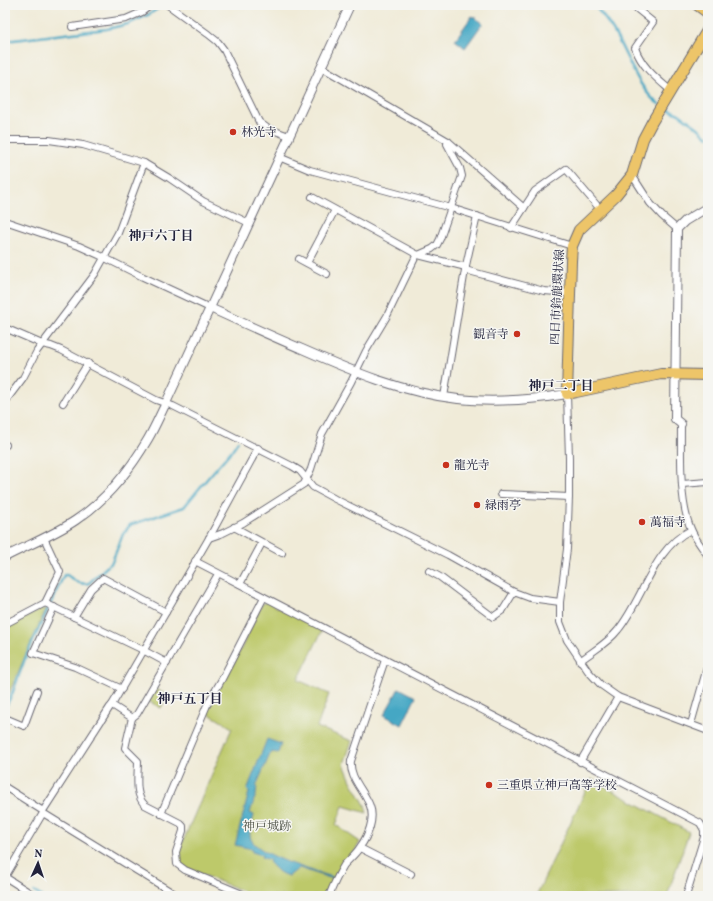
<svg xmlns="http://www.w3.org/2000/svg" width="713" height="901" viewBox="0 0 713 901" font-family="Vollkorn,'Noto Serif JP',serif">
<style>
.green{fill:#bdc96b;stroke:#707653}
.water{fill:#45a7c4;stroke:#346480}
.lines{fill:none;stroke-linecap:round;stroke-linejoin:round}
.stream{stroke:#45a7c4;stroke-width:2.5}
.minor-casing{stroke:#6a6872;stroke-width:8}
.tertiary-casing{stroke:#6a6872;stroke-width:10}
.primary-casing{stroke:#6a6872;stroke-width:12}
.minor{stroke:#fff;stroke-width:6}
.tertiary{stroke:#fff;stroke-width:8}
.primary{stroke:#edc569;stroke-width:10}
.poi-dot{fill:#c8321e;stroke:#f6f6f2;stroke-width:1.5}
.labels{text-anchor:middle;stroke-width:3;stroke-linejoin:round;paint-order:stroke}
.poi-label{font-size:12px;fill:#22223b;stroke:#f6f6f2;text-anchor:start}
.street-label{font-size:12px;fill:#22223b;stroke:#f6f6f2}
.park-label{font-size:12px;fill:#505449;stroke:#f6f6f2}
.neighbourhood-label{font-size:13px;font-weight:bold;fill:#22223b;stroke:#f6f6f2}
</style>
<rect width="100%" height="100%" fill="#f6f6f2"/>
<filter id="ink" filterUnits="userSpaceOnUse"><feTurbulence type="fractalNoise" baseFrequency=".025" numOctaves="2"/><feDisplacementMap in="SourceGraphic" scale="8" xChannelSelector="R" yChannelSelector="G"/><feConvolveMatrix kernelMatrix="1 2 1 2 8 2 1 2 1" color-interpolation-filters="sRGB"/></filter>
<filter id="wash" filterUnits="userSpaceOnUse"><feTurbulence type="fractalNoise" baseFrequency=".012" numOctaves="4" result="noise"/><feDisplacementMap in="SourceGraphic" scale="16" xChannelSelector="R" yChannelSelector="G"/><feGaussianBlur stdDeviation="0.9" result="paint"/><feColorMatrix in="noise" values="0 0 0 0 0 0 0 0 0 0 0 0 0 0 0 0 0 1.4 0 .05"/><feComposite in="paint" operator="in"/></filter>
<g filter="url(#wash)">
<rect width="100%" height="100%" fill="#f0ebd8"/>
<g class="green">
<path d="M 267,602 L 322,631 L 298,680 L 329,694 L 317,727 L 352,741 L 344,764 L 351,781 L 365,805 L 367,813 L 343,806 L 336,825 L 360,842 L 355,851 L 337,873 L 326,896 L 255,896 L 186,868 L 180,863 L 177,855 L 232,728 L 206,712 L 240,651 L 262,604 Z"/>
<path d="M 44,608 L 46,609 L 5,702 L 5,628 Z"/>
<path d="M 155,689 L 167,695 L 161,708 L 148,701 Z"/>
<path d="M 591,779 L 689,832 L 667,896 L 536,896 Z"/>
</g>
<g class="water">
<path d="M 472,16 L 483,23 L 465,48 L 455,40 Z"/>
<path d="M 399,688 L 416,697 L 402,725 L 384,715 Z"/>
<path d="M 267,739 L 281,744 L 278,753 L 271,752 L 257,784 L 256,796 L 254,800 L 250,813 L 254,815 C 253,821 249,830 250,836 C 252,854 317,872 333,877 L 333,879 L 299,868 L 289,876 C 279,874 276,869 269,862 L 270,860 L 261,857 L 262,855 L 252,852 L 252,849 L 235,845 L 249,792 L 247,790 Z"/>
</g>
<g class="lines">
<g class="stream">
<path d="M 594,5 C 602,15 610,24 616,36 C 627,55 640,92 659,104"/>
<path d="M 5,41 L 107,29 L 128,24 L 148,15 L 164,5"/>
<path d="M 663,107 L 679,114 L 697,127 L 708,137"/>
<path d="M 5,708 L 12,694 L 26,656 L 64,575 L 67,575 C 73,579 80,586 89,583 L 112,562 L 123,534 L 130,525 L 184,507 L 207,479 L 232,450 L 238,441"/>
<path d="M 34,892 L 41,896"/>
</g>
</g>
</g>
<g filter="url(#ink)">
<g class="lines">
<defs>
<g id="minor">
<path d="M 168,5 L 208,34 L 218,42 L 224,50 L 259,122 L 267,128 L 289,136"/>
<path d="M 632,5 L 653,22 L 635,48 C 642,67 656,78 671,91"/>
<path d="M 72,27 L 126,19 L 142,12 L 151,5"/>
<path d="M 321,67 L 448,141 L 524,208"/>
<path d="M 5,140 L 49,140 L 83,145 L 144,163 L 169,178 L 203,201 L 249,223"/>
<path d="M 279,157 L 310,170 L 451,208 L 572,246"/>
<path d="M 632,175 L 650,203 L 662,216 L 677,229"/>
<path d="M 312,197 L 418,255 L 466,267"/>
<path d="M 5,221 L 79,246 L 99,255 L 141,276 L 210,308"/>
<path d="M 511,228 L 535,191 L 566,169 L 600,209"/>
<path d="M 299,259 L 327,274"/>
<path d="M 307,263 L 335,210"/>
<path d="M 465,270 L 544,291 L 569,293"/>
<path d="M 5,328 L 42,344 L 51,346 L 61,350 L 156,400 L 173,406 L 292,466 L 300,471 L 313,487 L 335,499 L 448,555 L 514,592 L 530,598 L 560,602"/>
<path d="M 567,394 L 569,458 L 569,497 L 567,549 L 560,602 L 560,622 L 567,640 L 588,671 L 601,685 L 618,697 L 708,731"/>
<path d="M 444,397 L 465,270 L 477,216"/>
<path d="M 5,402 L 23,378 L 37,351 L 95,274 L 118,233 L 144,163"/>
<path d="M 63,403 L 88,363"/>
<path d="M 681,424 C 681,454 679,503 691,529 C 695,539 702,547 708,556"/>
<path d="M 5,445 L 6,445"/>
<path d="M 682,484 L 708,482"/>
<path d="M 501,494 L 569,497"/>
<path d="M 5,499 L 6,501"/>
<path d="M 234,527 L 282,553"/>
<path d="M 209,538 L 223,533 L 243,523 L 304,484 L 311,469 L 322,434 L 351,382 L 366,351 L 387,316 L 416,256 L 432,249 L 437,245 L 440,239 L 462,176 L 460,168 L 447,144 L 448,141"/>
<path d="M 5,548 L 10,554"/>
<path d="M 195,561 L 700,823 L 704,830 L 704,837 L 686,896"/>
<path d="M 429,571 L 440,577 L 493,617 L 503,610 L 514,592"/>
<path d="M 240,584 L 262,543"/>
<path d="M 45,603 L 143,650 L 167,663"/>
<path d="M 54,607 L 33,653 L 75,667 L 122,689"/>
<path d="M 74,617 L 91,589 L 103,578 L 166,612"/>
<path d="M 5,624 L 45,603 L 60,572 L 44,538"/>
<path d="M 580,661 C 593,651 608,643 618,630 C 643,600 653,548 691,530"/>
<path d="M 112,705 L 132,718 L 125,748 L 138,761 C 138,775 134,795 145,805 L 180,823 L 183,826 L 183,831 L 176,852 L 177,864 L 185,870 L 247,896"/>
<path d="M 5,718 L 24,726 L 37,691"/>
<path d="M 132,718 L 137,714 L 218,574"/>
<path d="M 691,724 L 708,664"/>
<path d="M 580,762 L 618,697"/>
<path d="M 5,787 L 43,811"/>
<path d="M 43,813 L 178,896"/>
<path d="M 161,814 L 207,705 L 222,679 L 264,597"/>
<path d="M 360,848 L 411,874"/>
<path d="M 5,877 L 43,813 L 43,811 L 110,707 L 112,705 L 209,538 L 258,448"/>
<path d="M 5,877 L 35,896"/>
<path d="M 329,896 C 333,886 338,875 344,865 C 349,859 356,854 360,847 C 368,836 375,819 370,806 C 364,790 349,778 351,761 L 385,660"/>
</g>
<g id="tertiary">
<path d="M 210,308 C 241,322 271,336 302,349 C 352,371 403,393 458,399 C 495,403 531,400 567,394"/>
<path d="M 681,424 L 675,419 L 677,229 L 685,221 L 708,207"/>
<path d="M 5,557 C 28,545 54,535 76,520 C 106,500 130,470 148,439 C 155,427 160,415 166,403 L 350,5"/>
</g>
<g id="primary">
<path d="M 697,5 L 708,13"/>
<path d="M 708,29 L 652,122 L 643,139 L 632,175 L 616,195 L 579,230 L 572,246 L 571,261 L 567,394 L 661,374 L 708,375"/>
</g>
</defs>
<use href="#minor" class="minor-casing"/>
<use href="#tertiary" class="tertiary-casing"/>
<use href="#primary" class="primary-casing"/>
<use href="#minor" class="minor"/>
<use href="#tertiary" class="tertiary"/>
<use href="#primary" class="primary"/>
</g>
</g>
<g class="poi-dot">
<circle cx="233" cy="132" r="4"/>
<circle cx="517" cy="334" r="4"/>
<circle cx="446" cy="465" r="4"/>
<circle cx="477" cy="505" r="4"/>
<circle cx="642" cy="522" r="4"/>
<circle cx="489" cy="785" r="4"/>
</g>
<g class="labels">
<g class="poi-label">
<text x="241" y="136">林光寺</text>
<text x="509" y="338" text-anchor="end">観音寺</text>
<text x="454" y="469">龍光寺</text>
<text x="485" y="509">緑雨亭</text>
<text x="650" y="526">萬福寺</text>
<text x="497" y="789">三重県立神戸高等学校</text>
</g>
<g class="street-label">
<text transform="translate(557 297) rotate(-87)" y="4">四日市鈴鹿環状線</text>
</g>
<g class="park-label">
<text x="267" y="830">神戸城跡</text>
</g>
<g class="neighbourhood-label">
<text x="161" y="240">神戸六丁目</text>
<text x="561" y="390">神戸二丁目</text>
<text x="190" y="703">神戸五丁目</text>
</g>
</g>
<rect width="713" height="901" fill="none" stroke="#f6f6f2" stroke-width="20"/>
<g transform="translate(38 863) rotate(3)" stroke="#f6f6f2" stroke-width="3" paint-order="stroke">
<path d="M0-3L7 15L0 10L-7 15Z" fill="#22223b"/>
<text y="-6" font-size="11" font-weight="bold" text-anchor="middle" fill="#22223b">N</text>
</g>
</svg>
